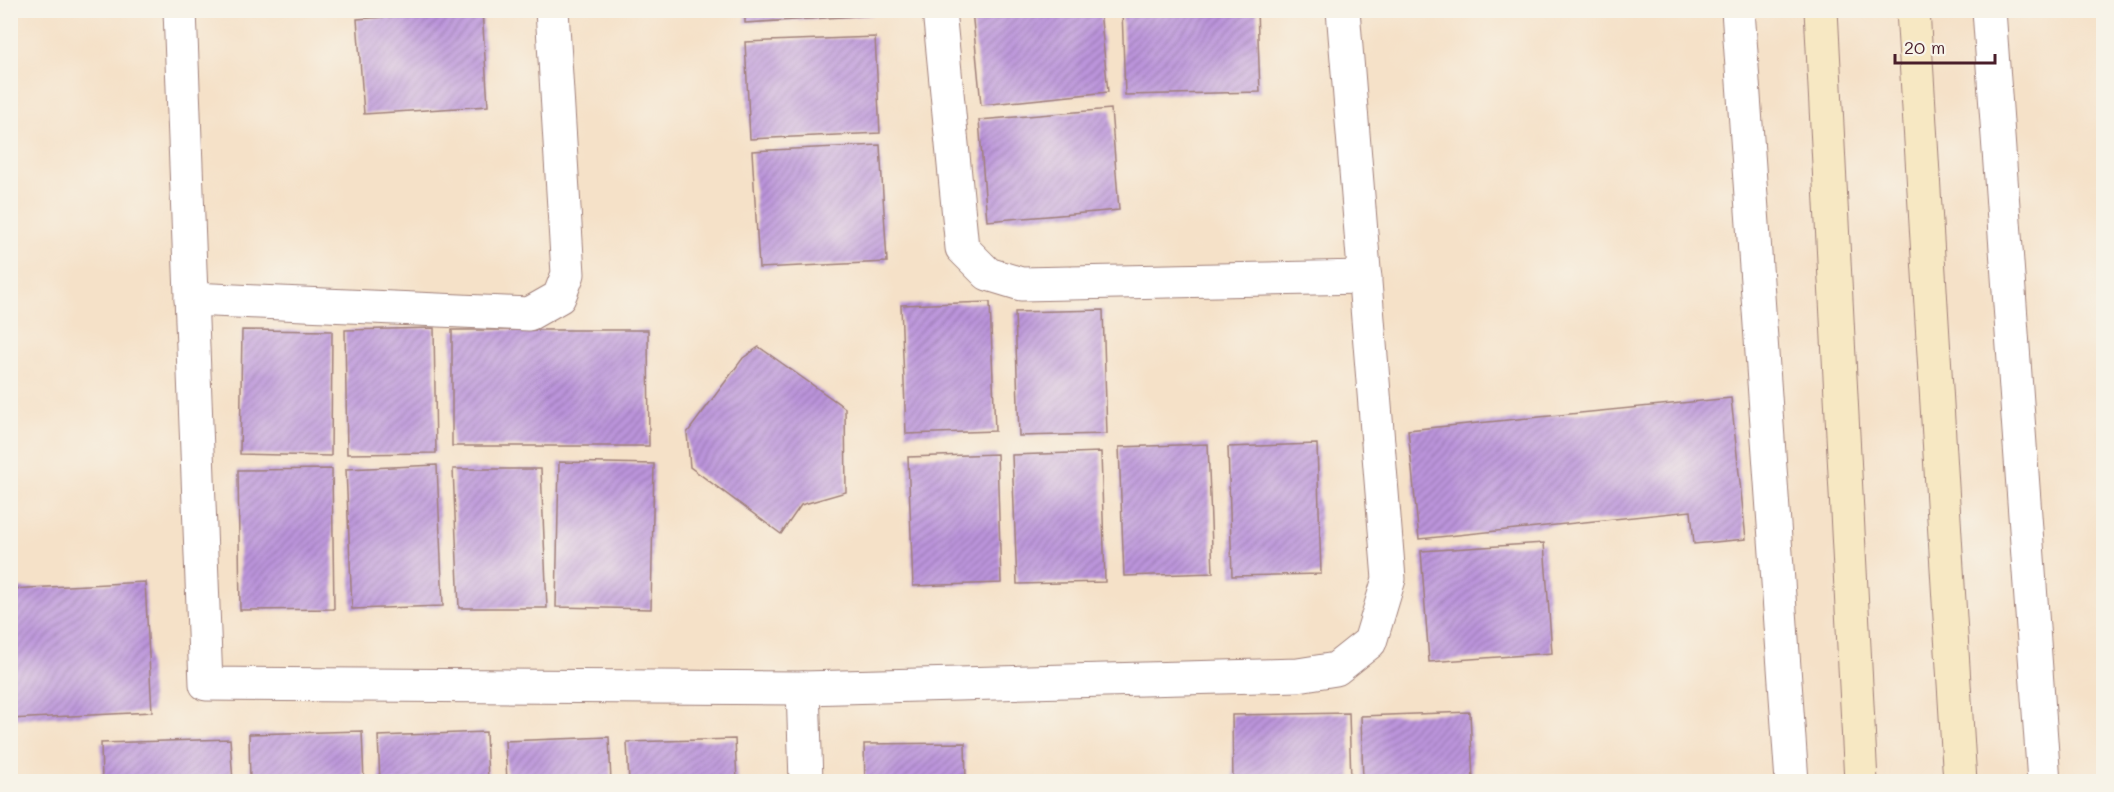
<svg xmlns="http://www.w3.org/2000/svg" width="2114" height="792" viewBox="0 0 2114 792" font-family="Mali,sans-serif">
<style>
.building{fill:url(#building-hatch)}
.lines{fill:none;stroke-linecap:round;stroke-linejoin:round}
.street-casing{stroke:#a0807a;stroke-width:35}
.secondary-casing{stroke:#a0807a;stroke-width:35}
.street{stroke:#fff;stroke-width:33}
.secondary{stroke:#f7e8c3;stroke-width:33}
</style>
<defs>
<pattern id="building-hatch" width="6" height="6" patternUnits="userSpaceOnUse" patternTransform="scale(1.5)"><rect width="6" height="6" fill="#bb94db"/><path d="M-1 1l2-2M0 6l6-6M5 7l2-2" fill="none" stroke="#9a78b2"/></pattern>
</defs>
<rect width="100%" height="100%" fill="#f7f3e8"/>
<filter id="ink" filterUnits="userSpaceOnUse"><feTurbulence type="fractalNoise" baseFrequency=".0167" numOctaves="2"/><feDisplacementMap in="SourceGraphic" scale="12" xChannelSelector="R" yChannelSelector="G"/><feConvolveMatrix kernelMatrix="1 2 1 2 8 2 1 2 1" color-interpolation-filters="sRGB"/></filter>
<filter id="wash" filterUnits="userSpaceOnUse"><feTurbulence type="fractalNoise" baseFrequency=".008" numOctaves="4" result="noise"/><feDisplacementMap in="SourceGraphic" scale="24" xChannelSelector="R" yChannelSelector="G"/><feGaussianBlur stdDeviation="1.35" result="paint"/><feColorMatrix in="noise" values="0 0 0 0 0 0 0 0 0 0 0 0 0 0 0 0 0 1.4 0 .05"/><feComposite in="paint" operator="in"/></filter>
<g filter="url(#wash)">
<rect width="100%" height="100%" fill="#f5e1c8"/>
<g id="blocks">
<g class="building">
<path d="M 482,10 L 488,106 L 364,114 L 357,19 Z"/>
<path d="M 745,10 L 873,10 L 873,15 L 745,23 Z"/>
<path d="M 972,10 L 1100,10 L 1108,92 L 981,105 Z"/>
<path d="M 1122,10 L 1257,10 L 1260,92 L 1125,95 Z"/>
<path d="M 875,37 L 880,133 L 750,139 L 745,42 Z"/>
<path d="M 1111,109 L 1119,210 L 987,221 L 979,120 Z"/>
<path d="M 880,145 L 887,262 L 759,268 L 752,151 Z"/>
<path d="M 990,302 L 995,431 L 906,434 L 901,305 Z"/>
<path d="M 1103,310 L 1107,434 L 1019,436 L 1015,312 Z"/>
<path d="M 434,328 L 436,453 L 347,454 L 345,330 Z"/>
<path d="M 242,330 L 332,331 L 331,456 L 240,454 Z"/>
<path d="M 452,330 L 648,330 L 649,446 L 452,446 Z"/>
<path d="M 759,347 L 845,408 L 846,492 L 801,505 L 781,534 L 690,467 L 687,433 L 743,358 Z"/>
<path d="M 1731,398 L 1746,539 L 1694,544 L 1691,511 L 1419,539 L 1408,430 Z"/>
<path d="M 1208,444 L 1213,573 L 1124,576 L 1119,447 Z"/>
<path d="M 1317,444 L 1321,574 L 1232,576 L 1228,447 Z"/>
<path d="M 1101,452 L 1105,582 L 1017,584 L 1012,455 Z"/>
<path d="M 997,454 L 1001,583 L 913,586 L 908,457 Z"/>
<path d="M 559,462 L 654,464 L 651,609 L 556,607 Z"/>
<path d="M 437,465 L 443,606 L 352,609 L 346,469 Z"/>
<path d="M 332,469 L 334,609 L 240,610 L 238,470 Z"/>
<path d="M 453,469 L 541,469 L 547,608 L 459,608 Z"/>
<path d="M 1544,543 L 1552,653 L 1429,662 L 1421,551 Z"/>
<path d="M 145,582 L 152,712 L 10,719 L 10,589 Z"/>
<path d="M 1470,712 L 1473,782 L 1363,782 L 1361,716 Z"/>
<path d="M 1349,713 L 1351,782 L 1233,782 L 1232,715 Z"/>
<path d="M 362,731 L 364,782 L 250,782 L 249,734 Z"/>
<path d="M 486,732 L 488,782 L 380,782 L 378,736 Z"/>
<path d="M 609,737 L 611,782 L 507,782 L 505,741 Z"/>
<path d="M 230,739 L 233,782 L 102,782 L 101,743 Z"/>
<path d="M 735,739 L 737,782 L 629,782 L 627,742 Z"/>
<path d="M 965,743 L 966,782 L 865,782 L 864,744 Z"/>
</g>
</g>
</g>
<g filter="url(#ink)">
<use href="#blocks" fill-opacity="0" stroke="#a0807a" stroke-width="1.5"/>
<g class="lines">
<defs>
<g id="street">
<path d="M 180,10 L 206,684 L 803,688 L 1298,675 L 1336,669 L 1370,642 L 1389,579 L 1343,10"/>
<path d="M 939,10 L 962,248 L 988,274 L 1021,284 L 1365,277"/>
<path d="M 1738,10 L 1792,782"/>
<path d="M 1989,10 L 2044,782"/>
<path d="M 191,299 L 529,314 L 559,297 L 568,274 L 552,10"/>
<path d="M 803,688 L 806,782"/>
</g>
<g id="secondary">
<path d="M 1821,10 L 1861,782"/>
<path d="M 1913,10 L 1960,782"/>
</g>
</defs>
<use href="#street" class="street-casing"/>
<use href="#secondary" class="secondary-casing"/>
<use href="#street" class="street"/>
<use href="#secondary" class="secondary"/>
</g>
</g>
<rect width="2114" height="792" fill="none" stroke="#f7f3e8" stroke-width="36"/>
<path d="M1895 54v9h100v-9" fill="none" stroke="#4a1f2b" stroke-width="3"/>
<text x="1904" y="54" font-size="18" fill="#4a1f2b" stroke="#f7f3e8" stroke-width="4.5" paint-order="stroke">20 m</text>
</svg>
